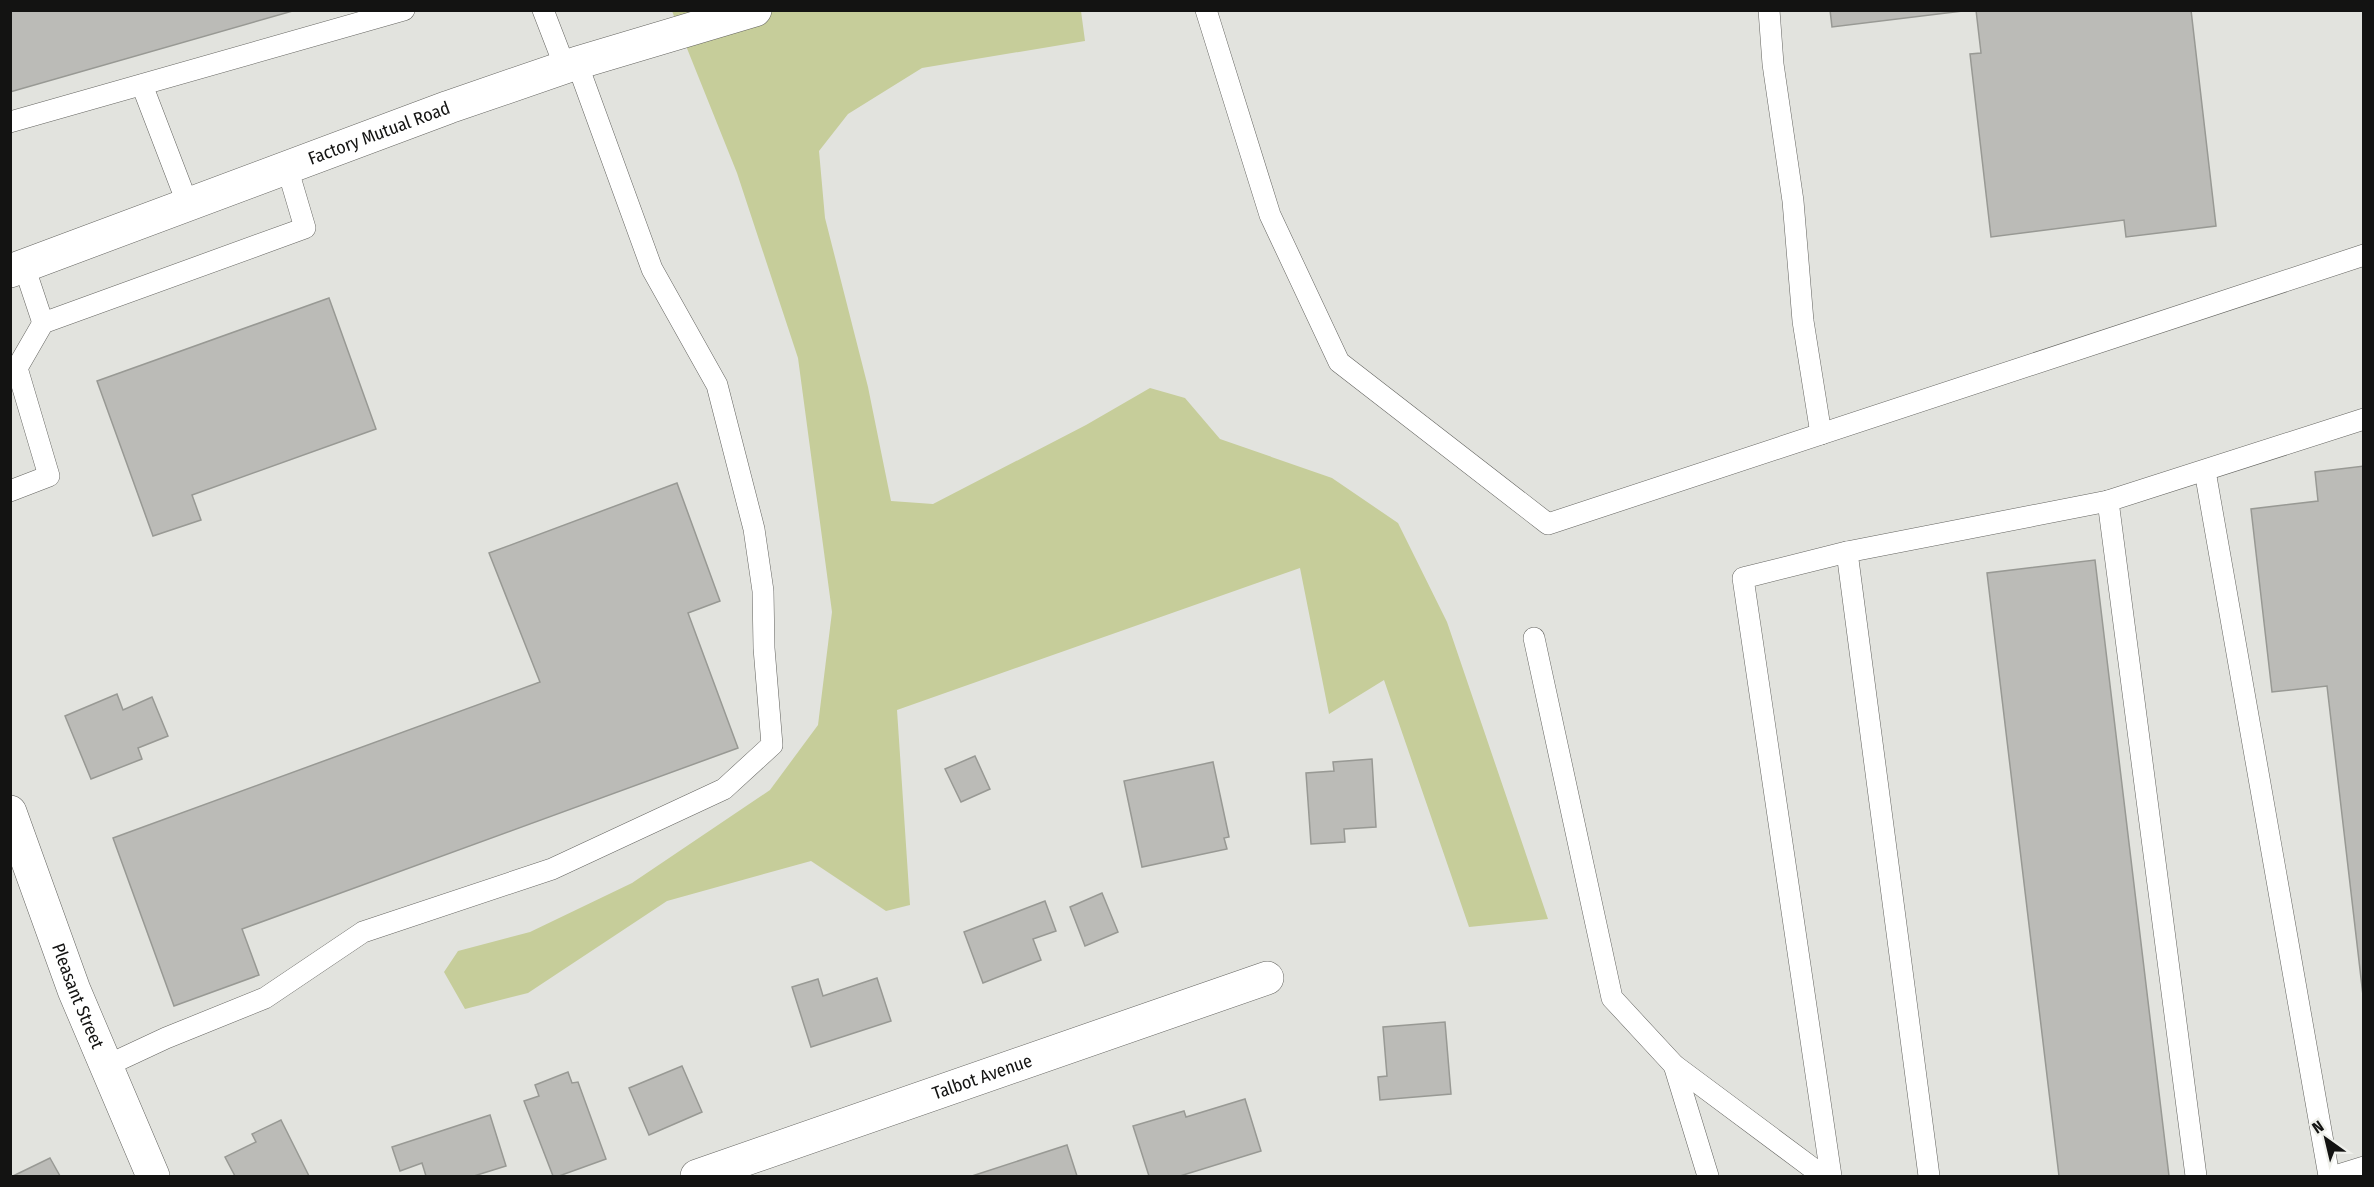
<svg xmlns="http://www.w3.org/2000/svg" width="2374" height="1187" viewBox="0 0 2374 1187" font-family="'Fira Sans Condensed',sans-serif">
<style>
.green{fill:#c6cd9a}
.building{fill:#bbbbb7;stroke:#989994;stroke-width:1.5}
.lines{fill:none;stroke-linecap:round;stroke-linejoin:round}
.lane-casing{stroke:#646460;stroke-width:22}
.street-casing{stroke:#646460;stroke-width:34}
.secondary-casing{stroke:#646460;stroke-width:34}
.lane{stroke:#fff;stroke-width:21}
.street{stroke:#fff;stroke-width:33}
.secondary{stroke:#fff;stroke-width:33}
.labels{text-anchor:middle;stroke-width:4.5;stroke-linejoin:round;paint-order:stroke}
.street-label{font-size:18px;fill:#131312;stroke:#eff0eb}
</style>
<rect width="100%" height="100%" fill="#e2e3de"/>
<path class="green" d="M 672,11 L 1081,11 L 1085,41 L 922,68 L 848,114 L 819,151 L 825,218 L 868,387 L 891,501 L 933,504 L 1086,425 L 1150,388 L 1185,398 L 1220,439 L 1332,478 L 1398,523 L 1447,622 L 1548,919 L 1469,927 L 1384,680 L 1329,714 L 1300,568 L 897,710 L 910,905 L 886,911 L 811,861 L 667,901 L 528,993 L 465,1009 L 444,972 L 458,951 L 530,932 L 632,883 L 770,790 L 818,725 L 832,612 L 798,358 L 737,173 Z"/>
<g class="building">
<path d="M 10,10 L 296,10 L 10,92 Z"/>
<path d="M 1830,10 L 1971,10 L 1832,27 Z"/>
<path d="M 1976,10 L 2191,10 L 2216,226 L 2126,237 L 2124,220 L 1991,237 L 1970,54 L 1981,53 Z"/>
<path d="M 329,298 L 376,429 L 192,495 L 201,520 L 153,536 L 97,381 Z"/>
<path d="M 2364,466 L 2364,1004 L 2327,686 L 2272,692 L 2251,509 L 2318,501 L 2315,472 Z"/>
<path d="M 677,483 L 720,601 L 688,613 L 738,748 L 242,929 L 259,975 L 174,1006 L 113,838 L 540,682 L 489,553 Z"/>
<path d="M 2095,560 L 2169,1176 L 2059,1176 L 1987,573 Z"/>
<path d="M 117,694 L 123,710 L 152,697 L 168,736 L 138,748 L 142,759 L 91,779 L 65,716 Z"/>
<path d="M 975,756 L 990,789 L 961,802 L 945,769 Z"/>
<path d="M 1372,759 L 1376,827 L 1344,829 L 1345,842 L 1311,844 L 1306,773 L 1334,771 L 1333,762 Z"/>
<path d="M 1213,762 L 1229,837 L 1224,838 L 1227,849 L 1142,867 L 1124,781 Z"/>
<path d="M 1102,893 L 1118,932 L 1085,946 L 1070,907 Z"/>
<path d="M 1045,901 L 1056,931 L 1033,939 L 1041,960 L 983,983 L 964,932 Z"/>
<path d="M 877,978 L 891,1021 L 811,1047 L 792,987 L 818,979 L 823,996 Z"/>
<path d="M 1445,1022 L 1451,1094 L 1380,1100 L 1378,1077 L 1387,1076 L 1383,1027 Z"/>
<path d="M 682,1066 L 702,1112 L 649,1135 L 629,1088 Z"/>
<path d="M 568,1072 L 572,1083 L 578,1082 L 606,1159 L 559,1176 L 553,1176 L 524,1101 L 539,1096 L 535,1085 Z"/>
<path d="M 1245,1099 L 1261,1151 L 1180,1176 L 1149,1176 L 1133,1126 L 1184,1111 L 1186,1117 Z"/>
<path d="M 490,1115 L 506,1166 L 474,1176 L 426,1176 L 422,1163 L 400,1171 L 392,1147 Z"/>
<path d="M 281,1120 L 309,1176 L 235,1176 L 225,1157 L 256,1142 L 252,1134 Z"/>
<path d="M 1067,1145 L 1077,1176 L 972,1176 Z"/>
<path d="M 50,1158 L 60,1176 L 13,1176 Z"/>
</g>
<g class="lines">
<defs>
<g id="lane">
<path d="M 543,10 L 565,67"/>
<path d="M 1206,10 L 1270,215 L 1339,362 L 1548,524 L 2364,255"/>
<path d="M 1769,10 L 1773,64 L 1793,201 L 1803,321 L 1821,434"/>
<path d="M 142,85 L 188,205"/>
<path d="M 10,122 L 404,10"/>
<path d="M 24,266 L 43,323"/>
<path d="M 2205,471 L 2329,1176"/>
<path d="M 10,491 L 49,476 L 17,368 L 43,323 L 305,228 L 287,167"/>
<path d="M 1534,638 L 1612,998 L 1674,1065 L 1823,1176"/>
<path d="M 1674,1065 L 1708,1176"/>
<path d="M 106,1066 L 166,1038 L 265,998 L 363,932 L 552,869 L 724,789 L 772,745 L 764,648 L 763,591 L 754,529 L 717,385 L 652,269 L 577,63"/>
<path d="M 1831,1176 L 1743,578 L 1847,552"/>
<path d="M 1929,1176 L 1847,552 L 2108,501"/>
<path d="M 2196,1176 L 2108,501 L 2364,419"/>
<path d="M 2335,1176 L 2364,1167"/>
</g>
<g id="street">
<path id="s1" d="M 10,271 L 449,107 L 577,63 L 755,10"/>
<path id="s2" d="M 697,1176 L 1267,978"/>
</g>
<g id="secondary">
<path id="s3" d="M 10,812 L 74,990 L 153,1176"/>
</g>
</defs>
<use href="#lane" class="lane-casing"/>
<use href="#street" class="street-casing"/>
<use href="#secondary" class="secondary-casing"/>
<use href="#lane" class="lane"/>
<use href="#street" class="street"/>
<use href="#secondary" class="secondary"/>
</g>
<g class="labels">
<g class="street-label">
<text dy="6" stroke="none"><textPath href="#s1" startOffset="394">Factory Mutual Road</textPath></text>
<text dy="6" stroke="none"><textPath href="#s3" startOffset="196">Pleasant Street</textPath></text>
<text dy="6" stroke="none"><textPath href="#s2" startOffset="302">Talbot Avenue</textPath></text>
</g>
</g>
<rect width="2374" height="1187" fill="none" stroke="#131312" stroke-width="24"/>
<g transform="translate(2326 1139) rotate(326)" stroke="#eff0eb" stroke-width="4.5" paint-order="stroke">
<path d="M0-4.5L10 22L0 15L-10 22Z" fill="#131312"/>
<text y="-9" font-size="16" font-weight="bold" text-anchor="middle" fill="#131312">N</text>
</g>
</svg>
